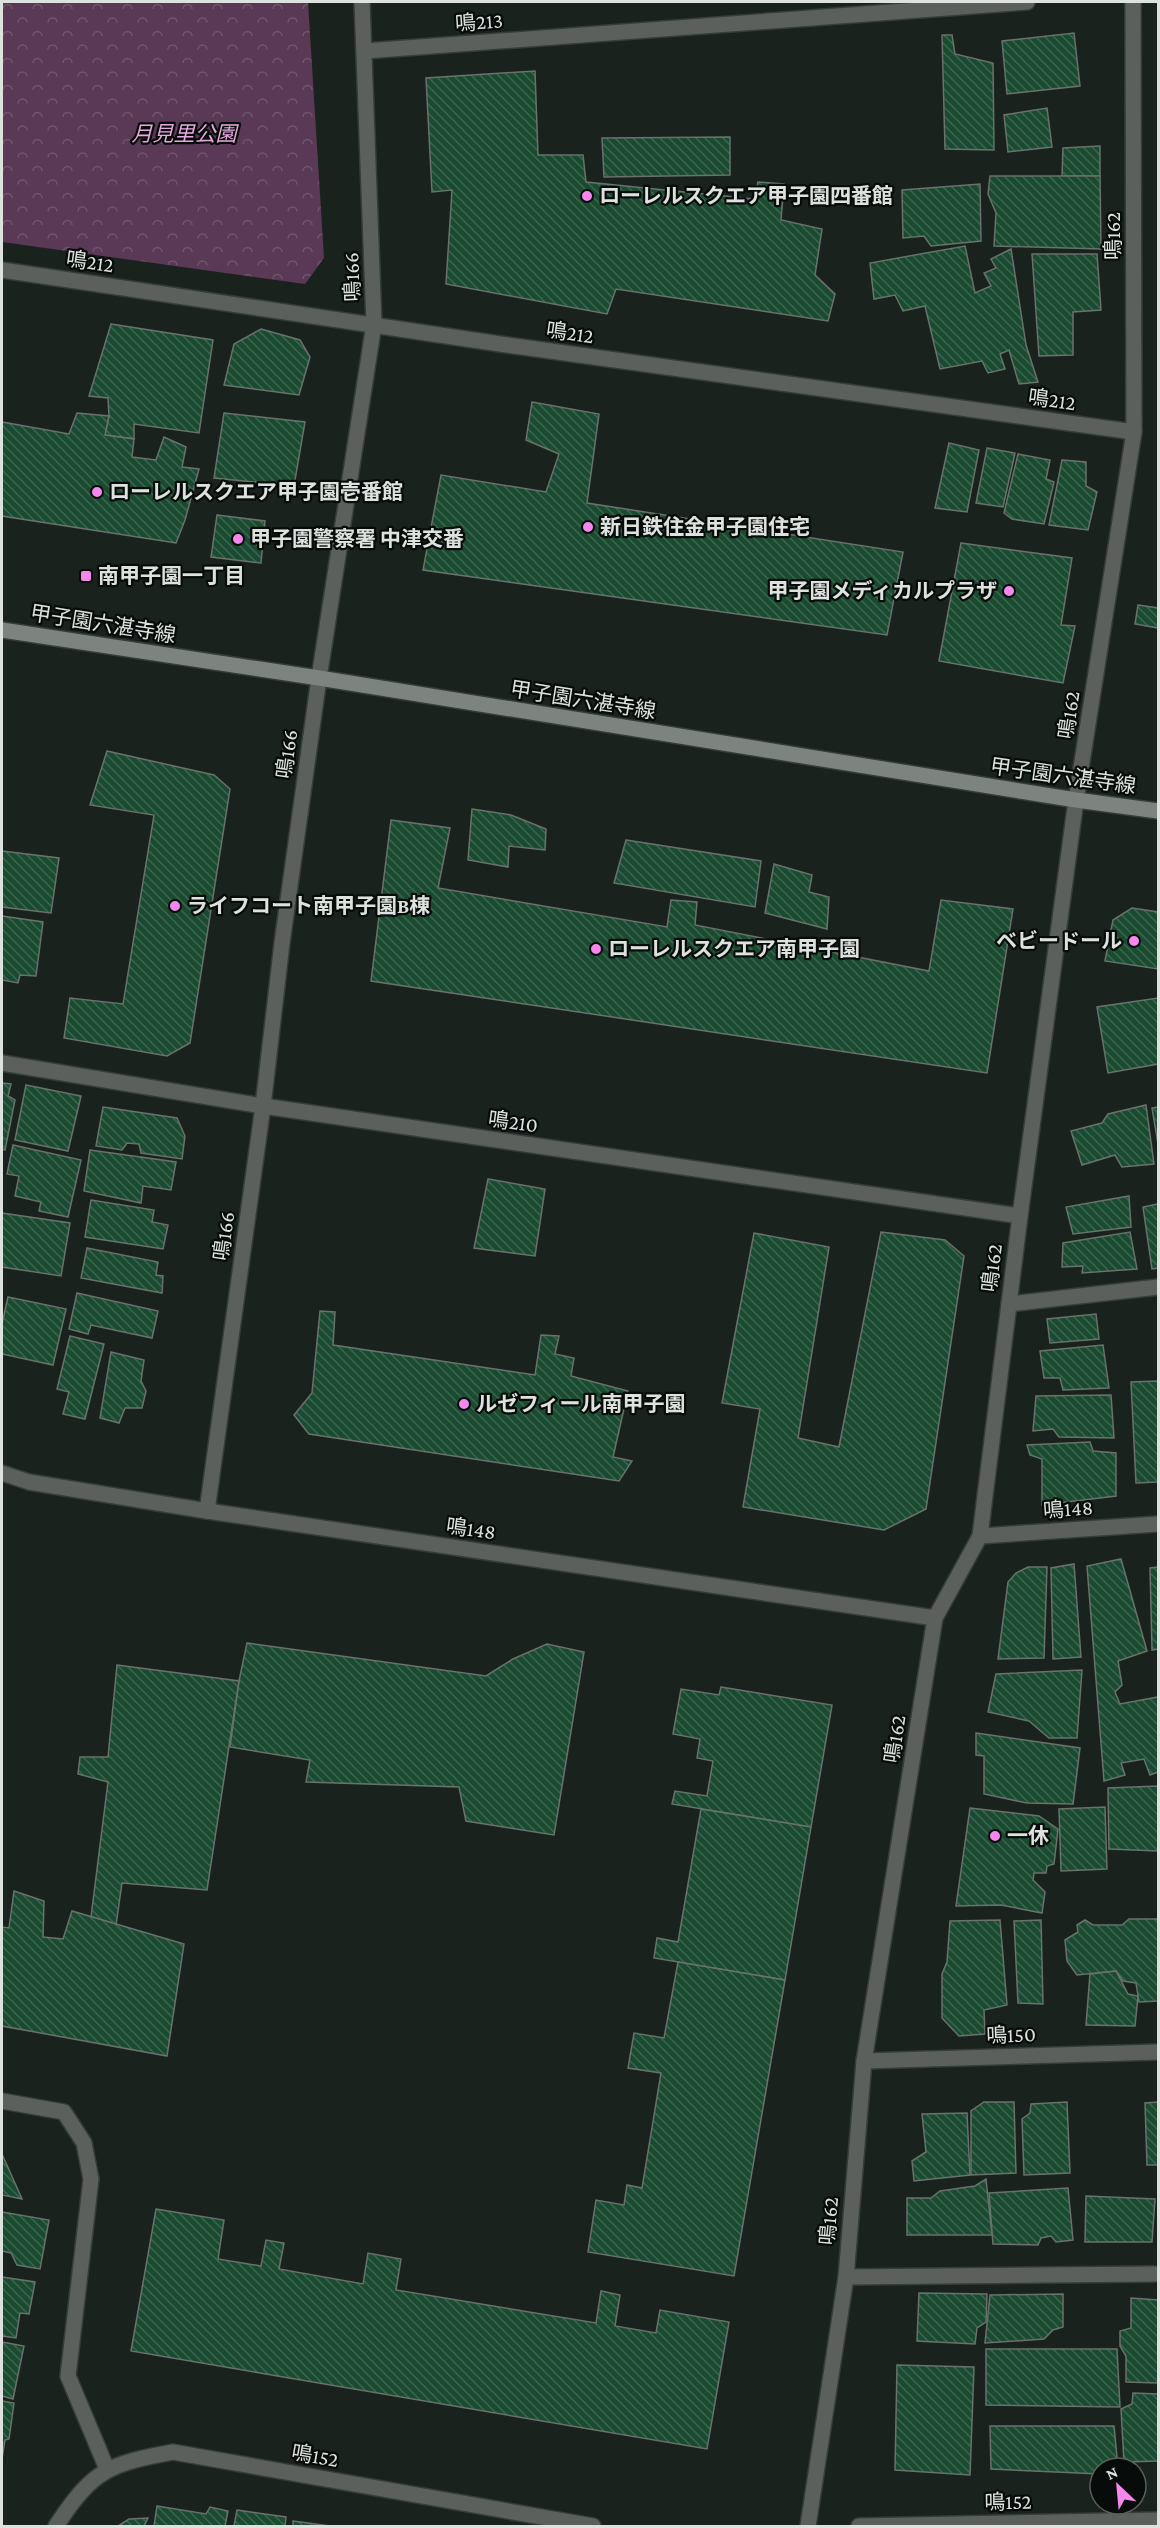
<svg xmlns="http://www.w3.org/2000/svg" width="1160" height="2528" viewBox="0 0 1160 2528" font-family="'Crimson Pro','Noto Sans JP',serif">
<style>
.forest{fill:url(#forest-crowns)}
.building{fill:url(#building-back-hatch);stroke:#69726c;stroke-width:1.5}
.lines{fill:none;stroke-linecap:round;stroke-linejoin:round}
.service-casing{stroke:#353d38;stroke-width:18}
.minor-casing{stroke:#353d38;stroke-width:18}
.tertiary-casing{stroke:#353d38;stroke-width:18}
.secondary-casing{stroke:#353d38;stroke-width:18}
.service{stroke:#5c605d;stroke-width:15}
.minor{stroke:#5c605d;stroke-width:15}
.tertiary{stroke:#5c605d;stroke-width:15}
.secondary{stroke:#7d8480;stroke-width:15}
.poi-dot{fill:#f688ed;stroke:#070b09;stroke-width:2}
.labels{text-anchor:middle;stroke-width:4.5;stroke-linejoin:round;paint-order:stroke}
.street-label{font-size:21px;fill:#dde2de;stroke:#070b09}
.park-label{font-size:21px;font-style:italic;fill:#e6a9df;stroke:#070b09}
.poi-label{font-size:21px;font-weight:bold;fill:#dde2de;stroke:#070b09;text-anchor:start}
</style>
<defs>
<pattern id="forest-crowns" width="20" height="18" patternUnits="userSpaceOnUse" patternTransform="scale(1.5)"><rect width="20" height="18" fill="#593955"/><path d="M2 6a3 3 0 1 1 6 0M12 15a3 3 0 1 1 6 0" fill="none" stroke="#70556d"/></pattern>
<pattern id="building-back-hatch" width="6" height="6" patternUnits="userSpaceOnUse" patternTransform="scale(1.5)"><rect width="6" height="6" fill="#1a4b31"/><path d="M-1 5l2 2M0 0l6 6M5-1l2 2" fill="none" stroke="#3b654e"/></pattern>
</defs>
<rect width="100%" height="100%" fill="#1a221d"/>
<path class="forest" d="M 2,2 L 308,2 L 324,258 L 305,284 L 2,242 Z"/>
<g class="building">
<path d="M 1074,33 L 1080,86 L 1007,94 L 1002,41 Z"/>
<path d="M 942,35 L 952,35 L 955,54 L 993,63 L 994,150 L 945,149 Z"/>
<path d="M 535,71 L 538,155 L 583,155 L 586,182 L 754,199 L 758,182 L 784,184 L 781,220 L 822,229 L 815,275 L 835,294 L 828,321 L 616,289 L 607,314 L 446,284 L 452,190 L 432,192 L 426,78 Z"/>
<path d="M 1047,108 L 1052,147 L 1008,152 L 1004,115 Z"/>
<path d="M 730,137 L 730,175 L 604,177 L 602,138 Z"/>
<path d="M 1100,146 L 1100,176 L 1062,176 L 1063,148 Z"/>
<path d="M 990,176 L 1100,176 L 1101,249 L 994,246 L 996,213 L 988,194 Z"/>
<path d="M 980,184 L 981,241 L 931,246 L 924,236 L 903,238 L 902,190 Z"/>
<path d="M 965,246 L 975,293 L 991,286 L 984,273 L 996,268 L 991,259 L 1011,249 L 1026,345 L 1038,382 L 1019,384 L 1009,350 L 1000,354 L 1005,369 L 988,373 L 982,361 L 940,369 L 925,306 L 903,311 L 895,295 L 874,299 L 870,263 Z"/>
<path d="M 1032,254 L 1097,254 L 1101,310 L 1073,312 L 1073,355 L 1039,356 Z"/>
<path d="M 111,324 L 213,340 L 199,433 L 134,424 L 134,439 L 105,435 L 109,416 L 108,398 L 89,396 Z"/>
<path d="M 261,329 L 300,340 L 310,357 L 299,395 L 224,385 L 234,344 Z"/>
<path d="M 532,402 L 599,414 L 587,503 L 903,552 L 887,635 L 423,570 L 441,475 L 546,492 L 559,454 L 526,440 Z"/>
<path d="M 77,413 L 109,416 L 105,435 L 134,439 L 132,457 L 156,460 L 164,437 L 186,447 L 182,467 L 199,469 L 185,520 L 176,543 L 2,516 L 2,422 L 69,434 Z"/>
<path d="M 224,413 L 305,422 L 294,486 L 214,478 Z"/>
<path d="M 949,443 L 979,450 L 967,512 L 935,508 Z"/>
<path d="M 987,448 L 1015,453 L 1003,507 L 976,503 Z"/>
<path d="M 1018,454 L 1050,460 L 1046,479 L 1054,482 L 1044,524 L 1012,519 L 1004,513 Z"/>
<path d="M 1062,460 L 1086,462 L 1086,486 L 1097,492 L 1088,530 L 1049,525 Z"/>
<path d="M 217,515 L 265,521 L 261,563 L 211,557 Z"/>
<path d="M 961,543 L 1072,558 L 1061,625 L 1075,626 L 1063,683 L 939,661 Z"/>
<path d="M 1138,605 L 1158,608 L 1158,628 L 1135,624 Z"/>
<path d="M 107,751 L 214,775 L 230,789 L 190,1043 L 167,1056 L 64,1038 L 70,998 L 123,1004 L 154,815 L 90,805 Z"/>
<path d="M 472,809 L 511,815 L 546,829 L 545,850 L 509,846 L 508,867 L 468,860 Z"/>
<path d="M 391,820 L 450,828 L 438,888 L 667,927 L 671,900 L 697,902 L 695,925 L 929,971 L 941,900 L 1013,909 L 987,1073 L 371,981 Z"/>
<path d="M 626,840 L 761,861 L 755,907 L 614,883 Z"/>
<path d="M 2,851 L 59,858 L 51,913 L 2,907 Z"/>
<path d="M 774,864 L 812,875 L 809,892 L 829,897 L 827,929 L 765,913 Z"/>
<path d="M 1132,908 L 1158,912 L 1158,969 L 1105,961 L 1113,920 Z"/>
<path d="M 2,916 L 43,922 L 36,976 L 20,975 L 18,983 L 2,980 Z"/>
<path d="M 1158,998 L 1158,1064 L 1108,1073 L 1097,1007 Z"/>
<path d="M 2,1083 L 11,1084 L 8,1096 L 15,1100 L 5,1150 L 2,1149 Z"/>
<path d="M 26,1085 L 81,1096 L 68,1151 L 15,1140 Z"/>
<path d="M 1146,1105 L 1154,1164 L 1122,1167 L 1115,1155 L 1082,1165 L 1071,1131 L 1102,1123 L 1108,1114 Z"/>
<path d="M 103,1107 L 177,1118 L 185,1136 L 182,1159 L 141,1153 L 139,1144 L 127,1143 L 122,1150 L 96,1146 Z"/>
<path d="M 1158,1107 L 1158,1144 L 1152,1108 Z"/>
<path d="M 13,1145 L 81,1160 L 68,1217 L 39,1211 L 41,1202 L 15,1196 L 19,1176 L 7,1174 Z"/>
<path d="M 90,1150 L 176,1162 L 171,1190 L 143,1186 L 141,1203 L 84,1191 Z"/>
<path d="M 488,1179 L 545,1189 L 535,1256 L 474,1248 Z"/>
<path d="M 1129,1196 L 1131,1227 L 1073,1234 L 1066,1207 Z"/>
<path d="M 91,1200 L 154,1210 L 152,1222 L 168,1225 L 163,1249 L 85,1237 Z"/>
<path d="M 1158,1204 L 1158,1268 L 1152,1269 L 1143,1207 Z"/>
<path d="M 2,1213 L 70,1223 L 61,1276 L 2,1267 Z"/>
<path d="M 881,1232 L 945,1240 L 964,1256 L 926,1509 L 884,1530 L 743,1507 L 760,1409 L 722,1403 L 754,1233 L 829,1247 L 798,1438 L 839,1447 Z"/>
<path d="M 1130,1232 L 1137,1269 L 1082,1273 L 1083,1266 L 1062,1267 L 1063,1243 Z"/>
<path d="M 87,1248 L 158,1262 L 156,1275 L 163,1276 L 162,1293 L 81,1278 Z"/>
<path d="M 77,1293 L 158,1311 L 152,1338 L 91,1325 L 88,1334 L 69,1329 Z"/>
<path d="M 8,1297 L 66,1309 L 53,1365 L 2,1354 L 2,1324 Z"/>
<path d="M 320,1311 L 335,1312 L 333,1345 L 535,1375 L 541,1335 L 559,1336 L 555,1354 L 574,1358 L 571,1376 L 628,1391 L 613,1457 L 632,1461 L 619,1481 L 309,1434 L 294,1415 L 312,1393 Z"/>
<path d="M 1096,1314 L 1099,1339 L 1050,1343 L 1047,1319 Z"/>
<path d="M 70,1336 L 104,1344 L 85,1419 L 63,1414 L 69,1392 L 57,1389 Z"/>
<path d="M 1103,1345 L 1109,1388 L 1063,1390 L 1060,1378 L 1044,1378 L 1040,1351 Z"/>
<path d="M 111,1352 L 144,1360 L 141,1381 L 146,1391 L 142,1408 L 125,1408 L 119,1423 L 100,1418 Z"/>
<path d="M 1158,1381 L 1158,1482 L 1136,1483 L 1131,1382 Z"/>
<path d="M 1111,1395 L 1114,1438 L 1059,1437 L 1053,1429 L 1033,1431 L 1036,1396 Z"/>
<path d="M 1090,1442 L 1093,1451 L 1116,1453 L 1116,1496 L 1042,1505 L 1042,1459 L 1030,1455 L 1027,1445 Z"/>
<path d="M 1121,1559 L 1147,1651 L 1118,1661 L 1122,1685 L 1115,1692 L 1120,1704 L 1158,1697 L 1158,1772 L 1150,1775 L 1144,1759 L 1121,1763 L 1125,1775 L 1104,1781 L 1087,1566 Z"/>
<path d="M 1074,1564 L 1081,1657 L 1053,1659 L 1051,1568 Z"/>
<path d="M 1028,1567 L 1047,1567 L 1044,1658 L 998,1659 L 1008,1582 L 1016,1573 Z"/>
<path d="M 1158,1567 L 1158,1649 L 1152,1650 L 1150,1568 Z"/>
<path d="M 247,1643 L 486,1676 L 513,1659 L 547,1644 L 584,1652 L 554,1835 L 466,1821 L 459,1787 L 306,1782 L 310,1760 L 230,1747 L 239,1681 Z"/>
<path d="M 117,1665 L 239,1681 L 207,1890 L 122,1883 L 116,1925 L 91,1917 L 108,1782 L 78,1774 L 80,1757 L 108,1757 Z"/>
<path d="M 1082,1670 L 1077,1738 L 1049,1738 L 1029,1721 L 988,1712 L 996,1674 Z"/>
<path d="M 721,1687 L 832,1705 L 811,1827 L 672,1804 L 675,1791 L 707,1796 L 713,1761 L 697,1758 L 700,1739 L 673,1734 L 681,1689 L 719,1695 Z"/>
<path d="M 976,1733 L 1080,1748 L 1073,1804 L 1027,1803 L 984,1794 L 984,1756 L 976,1755 Z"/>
<path d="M 1158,1786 L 1158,1851 L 1109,1849 L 1108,1788 Z"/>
<path d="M 1105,1807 L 1107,1869 L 1061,1871 L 1059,1809 Z"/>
<path d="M 970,1808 L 1039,1816 L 1058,1829 L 1054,1864 L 1047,1866 L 1046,1873 L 1034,1873 L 1033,1880 L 1045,1892 L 1042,1913 L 1001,1905 L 956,1906 Z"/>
<path d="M 701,1809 L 811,1827 L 785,1980 L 654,1958 L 657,1938 L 678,1942 Z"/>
<path d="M 14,1891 L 44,1901 L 43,1937 L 63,1939 L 72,1911 L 184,1944 L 167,2056 L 2,2026 L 2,1927 L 9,1928 Z"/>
<path d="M 1129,1919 L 1158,1919 L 1158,2001 L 1139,2002 L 1136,1983 L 1123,1981 L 1116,1971 L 1077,1975 L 1067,1961 L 1065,1940 L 1078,1932 L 1077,1925 L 1085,1920 L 1093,1925 L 1122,1925 Z"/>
<path d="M 1000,1920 L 1007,2005 L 984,2010 L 985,2034 L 959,2036 L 942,2018 L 942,1974 L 947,1962 L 950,1921 Z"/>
<path d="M 1041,1920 L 1043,2004 L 1018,2003 L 1014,1921 Z"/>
<path d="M 678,1962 L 785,1980 L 734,2276 L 588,2252 L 596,2200 L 624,2205 L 627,2185 L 642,2188 L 661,2073 L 628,2068 L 634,2033 L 664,2038 Z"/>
<path d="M 1116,1971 L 1128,1994 L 1138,1996 L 1135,2026 L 1086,2025 L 1090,1974 Z"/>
<path d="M 984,2102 L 1014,2102 L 1016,2173 L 971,2175 L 971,2111 Z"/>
<path d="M 1067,2102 L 1070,2173 L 1024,2175 L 1022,2119 L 1030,2113 L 1031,2104 Z"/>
<path d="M 1158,2102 L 1158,2165 L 1147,2165 L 1145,2103 Z"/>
<path d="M 967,2113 L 970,2175 L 914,2181 L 912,2161 L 926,2152 L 922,2114 Z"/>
<path d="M 2,2154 L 22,2199 L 2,2195 Z"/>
<path d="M 986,2179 L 992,2235 L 907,2235 L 907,2198 L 931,2198 L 940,2191 L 975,2186 Z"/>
<path d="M 1068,2188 L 1073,2240 L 1056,2242 L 1051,2236 L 1041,2238 L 1038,2245 L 993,2244 L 989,2193 Z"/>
<path d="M 1086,2196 L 1155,2199 L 1152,2242 L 1085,2242 Z"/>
<path d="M 156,2209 L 224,2220 L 218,2259 L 261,2266 L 266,2240 L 284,2243 L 279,2269 L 363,2284 L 368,2253 L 401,2259 L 396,2290 L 596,2323 L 601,2291 L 620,2295 L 615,2326 L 656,2333 L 660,2310 L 729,2322 L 707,2449 L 131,2351 Z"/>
<path d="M 2,2212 L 49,2220 L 40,2269 L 17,2265 L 11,2253 L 2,2251 Z"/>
<path d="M 2,2277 L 35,2282 L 29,2314 L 20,2313 L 16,2338 L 2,2336 Z"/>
<path d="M 919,2293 L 987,2294 L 986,2322 L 977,2328 L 975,2344 L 917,2341 Z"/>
<path d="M 1063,2294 L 1063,2327 L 1053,2330 L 1044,2339 L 985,2343 L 990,2295 Z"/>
<path d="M 1131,2298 L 1158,2300 L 1158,2383 L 1126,2382 L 1126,2356 L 1120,2346 L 1120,2331 L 1131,2328 Z"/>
<path d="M 2,2342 L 24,2346 L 13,2399 L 2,2396 Z"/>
<path d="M 986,2349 L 1117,2349 L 1120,2407 L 986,2405 Z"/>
<path d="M 897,2365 L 974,2367 L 970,2475 L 895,2470 Z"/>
<path d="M 1133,2393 L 1158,2394 L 1158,2461 L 1124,2462 L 1121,2409 L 1132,2404 Z"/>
<path d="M 2,2401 L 14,2403 L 9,2439 L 5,2440 L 2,2459 Z"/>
<path d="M 990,2426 L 1114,2426 L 1118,2468 L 1100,2468 L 1100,2474 L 991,2469 Z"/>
<path d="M 157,2506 L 206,2514 L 210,2507 L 228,2511 L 225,2526 L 154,2526 Z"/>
<path d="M 237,2510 L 286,2517 L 285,2526 L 234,2526 Z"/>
<path d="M 148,2518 L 144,2526 L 118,2526 L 129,2519 Z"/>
<path d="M 293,2521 L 330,2526 L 293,2526 Z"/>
</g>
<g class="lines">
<defs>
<g id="service">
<path d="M 2,2101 L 64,2112 L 84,2143 L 91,2179 L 68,2376 L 107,2469"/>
<path d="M 846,2277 L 1155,2274"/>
</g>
<g id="minor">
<path d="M 365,51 L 1027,2"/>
<path d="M 2,270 L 507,345 L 1134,432"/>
<path d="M 1076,800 L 1134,432 L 1133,2"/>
<path d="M 2,1063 L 263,1106 L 1020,1216"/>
<path d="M 1009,1304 L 1158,1287"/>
<path d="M 935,1618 L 980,1536 L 1158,1524"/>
<path d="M 864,2061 L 1158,2052"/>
</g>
<g id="tertiary">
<path d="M 2,1473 L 29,1482 L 207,1511 L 935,1618 L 864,2061 L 846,2277 L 808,2526"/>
<path d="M 207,1511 L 263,1106 L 282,943 L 319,678 L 374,324 L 362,2"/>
<path d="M 980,1536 L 1020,1216 L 1076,800"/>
<path d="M 56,2526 C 93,2470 108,2464 173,2452 L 593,2526"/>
<path d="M 859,2526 L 1158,2520"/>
</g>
<path id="secondary" d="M 2,630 L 319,678 L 1076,800 L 1158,811"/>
</defs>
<use href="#service" class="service-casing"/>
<use href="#minor" class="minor-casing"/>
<use href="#tertiary" class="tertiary-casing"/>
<use href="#secondary" class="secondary-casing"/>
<use href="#service" class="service"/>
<use href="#minor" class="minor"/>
<use href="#tertiary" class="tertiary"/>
<use href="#secondary" class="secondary"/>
</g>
<g class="poi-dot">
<circle cx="587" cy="196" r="6"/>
<circle cx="97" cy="492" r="6"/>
<circle cx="588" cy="527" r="6"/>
<circle cx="238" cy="539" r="6"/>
<rect x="80" y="570" width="12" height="12" rx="3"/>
<circle cx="1009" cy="591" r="6"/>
<circle cx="175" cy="906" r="6"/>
<circle cx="1134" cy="941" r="6"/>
<circle cx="596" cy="949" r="6"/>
<circle cx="464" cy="1404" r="6"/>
<circle cx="995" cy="1836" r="6"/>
</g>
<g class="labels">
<g class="street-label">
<text transform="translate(479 22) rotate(-4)" y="7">鳴213</text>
<text transform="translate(1113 236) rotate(-90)" y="7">鳴162</text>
<text transform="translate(90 262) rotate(8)" y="7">鳴212</text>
<text transform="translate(352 277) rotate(-92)" y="7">鳴166</text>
<text transform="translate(570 333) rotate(8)" y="7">鳴212</text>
<text transform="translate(1052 400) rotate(8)" y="7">鳴212</text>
<text transform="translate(103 624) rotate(9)" y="7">甲子園六湛寺線</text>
<text transform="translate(583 700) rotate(9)" y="7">甲子園六湛寺線</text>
<text transform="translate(1069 715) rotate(-81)" y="7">鳴162</text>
<text transform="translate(287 754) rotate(-82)" y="7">鳴166</text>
<text transform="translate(1063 776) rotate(8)" y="7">甲子園六湛寺線</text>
<text transform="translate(513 1122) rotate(8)" y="7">鳴210</text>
<text transform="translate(224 1236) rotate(-82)" y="7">鳴166</text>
<text transform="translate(992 1268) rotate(-83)" y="7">鳴162</text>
<text transform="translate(1068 1509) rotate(-4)" y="7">鳴148</text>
<text transform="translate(471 1529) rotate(8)" y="7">鳴148</text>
<text transform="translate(895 1739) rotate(-81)" y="7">鳴162</text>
<text transform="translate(1011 2035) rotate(-2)" y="7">鳴150</text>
<text transform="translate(829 2221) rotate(-85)" y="7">鳴162</text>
<text transform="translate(315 2456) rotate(10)" y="7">鳴152</text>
<text transform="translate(1008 2502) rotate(-1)" y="7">鳴152</text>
</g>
<g class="park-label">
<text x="184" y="141">月見里公園</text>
</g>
<g class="poi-label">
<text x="599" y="203">ローレルスクエア甲子園四番館</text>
<text x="109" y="499">ローレルスクエア甲子園壱番館</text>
<text x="600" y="534">新日鉄住金甲子園住宅</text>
<text x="250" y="546">甲子園警察署 中津交番</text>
<text x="98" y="583">南甲子園一丁目</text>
<text x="997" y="598" text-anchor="end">甲子園メディカルプラザ</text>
<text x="187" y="913">ライフコート南甲子園B棟</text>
<text x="1122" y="948" text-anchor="end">ベビードール</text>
<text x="608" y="956">ローレルスクエア南甲子園</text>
<text x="476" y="1411">ルゼフィール南甲子園</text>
<text x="1007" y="1843">一休</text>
</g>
</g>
<rect width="1160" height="2528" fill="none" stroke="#dde2de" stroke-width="6"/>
<g transform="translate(1118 2486) rotate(334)"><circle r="28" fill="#070b09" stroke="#5d615e" stroke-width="1.5"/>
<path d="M0-4.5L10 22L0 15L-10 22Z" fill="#f688ed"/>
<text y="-9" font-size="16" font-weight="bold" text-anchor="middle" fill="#dde2de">N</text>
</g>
</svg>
